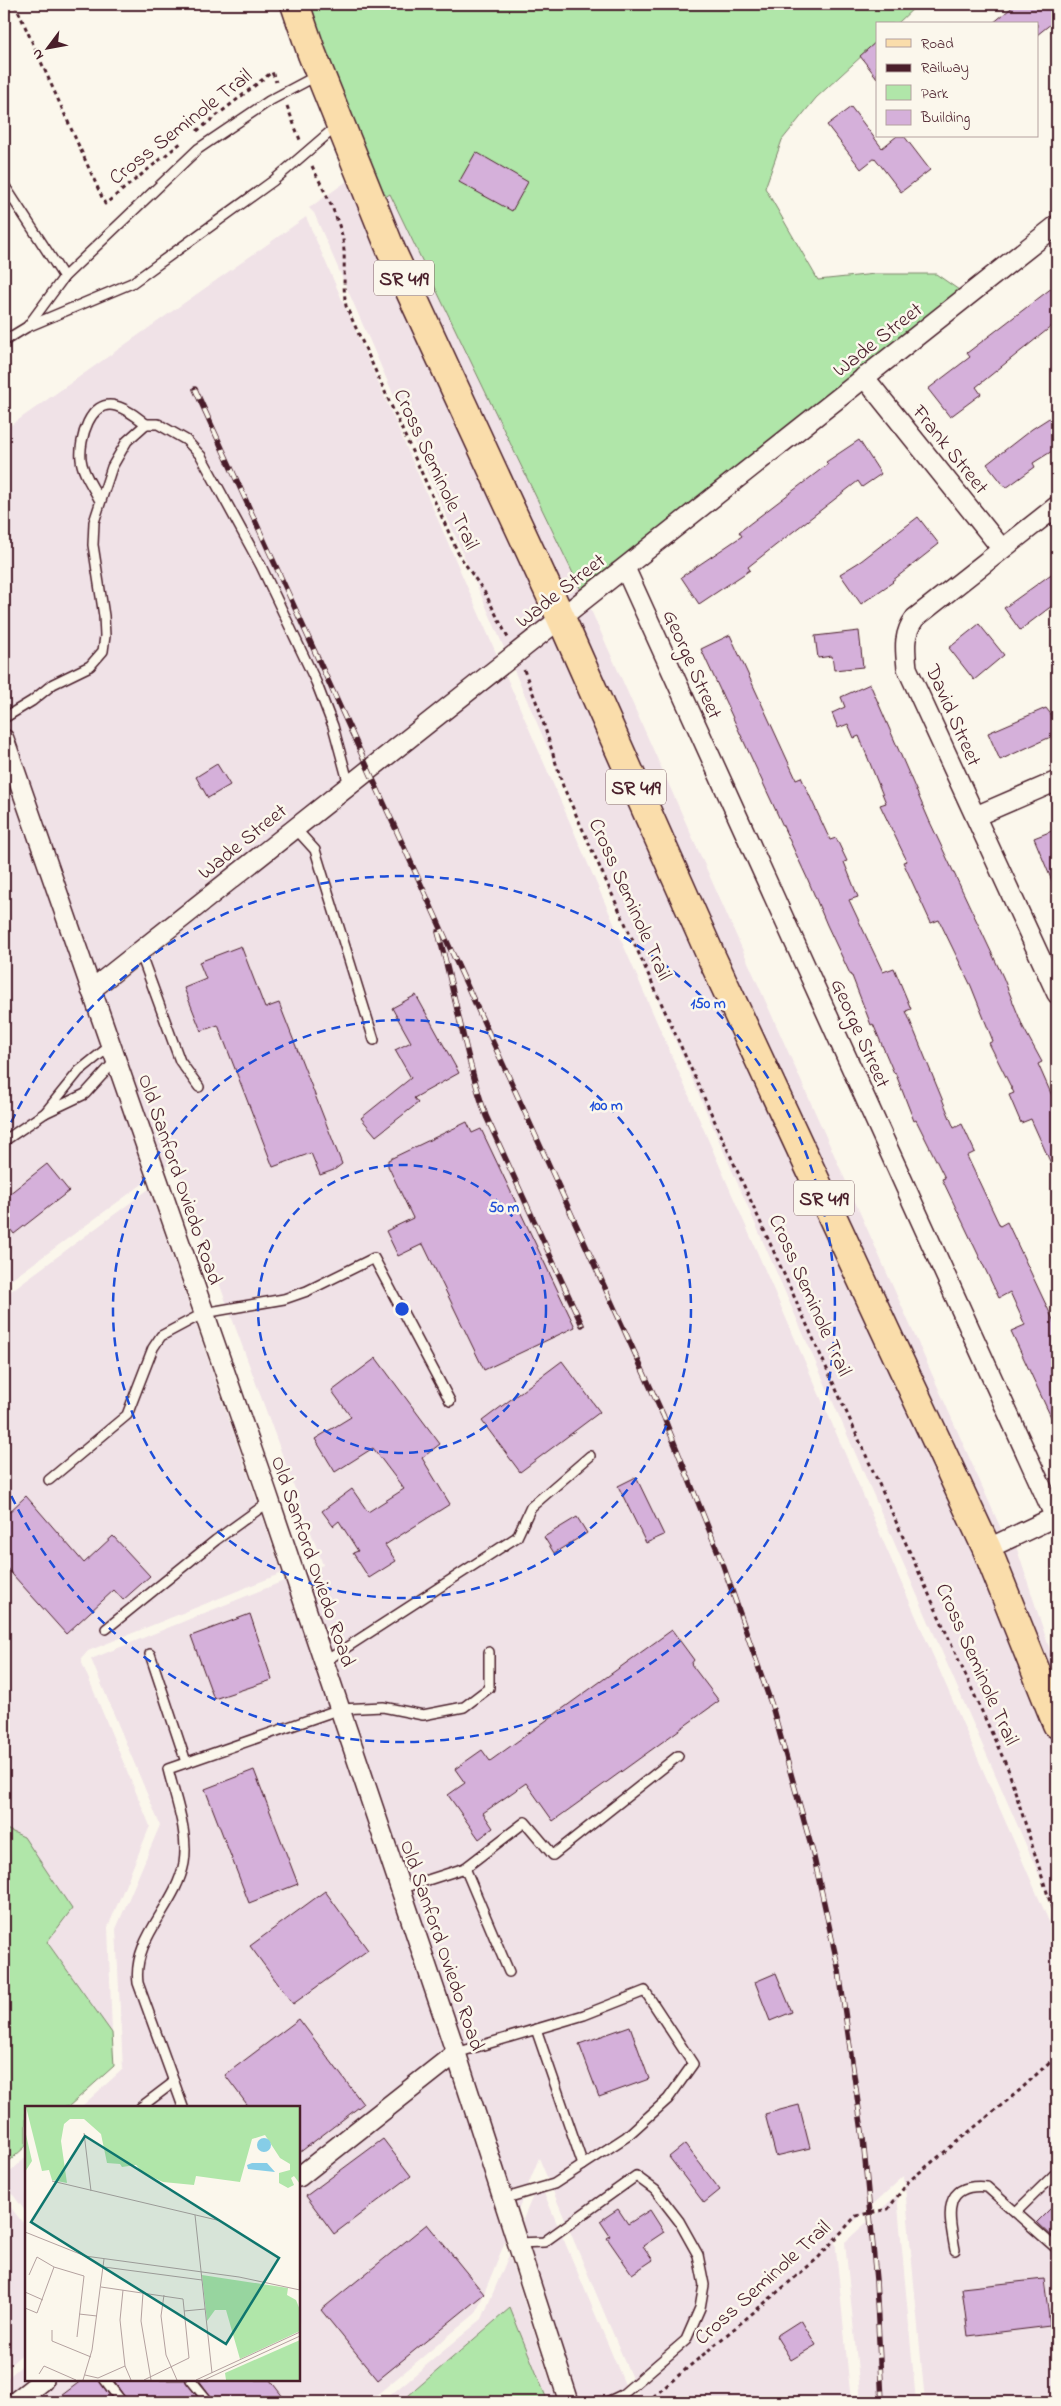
<svg xmlns="http://www.w3.org/2000/svg" width="1061" height="2406" viewBox="0 0 1061 2406" font-family="'Indie Flower',sans-serif">
<style>
.built{fill:#f0e2e7}
.green{fill:#b0e6a9;stroke:#7d826a}
.building{fill:#d5b0da;stroke:#4a1f2b}
.lines{fill:none;stroke-linecap:round;stroke-linejoin:round}
.lane-casing{stroke:#4a1f2b;stroke-width:12}
.street-casing{stroke:#4a1f2b;stroke-width:22}
.primary-casing{stroke:#4a1f2b;stroke-width:31}
.path{stroke:#4a1f2b;stroke-width:3;stroke-dasharray:4 4;stroke-linecap:butt}
.lane{stroke:#fbf7ec;stroke-width:9}
.street{stroke:#fbf7ec;stroke-width:19}
.primary{stroke:#faddab;stroke-width:28}
.rail-casing{stroke:#4a1f2b;stroke-width:5.5}
.rail{stroke:#fbf7ec;stroke-width:4;stroke-dasharray:11;stroke-linecap:butt}
.ring{fill:none;stroke:#1d4ed8;stroke-width:2.5;stroke-dasharray:9 6}
.labels{text-anchor:middle;stroke-width:5;stroke-linejoin:round;paint-order:stroke}
.shield{fill:#fbf7ec;stroke:#7f6065;stroke-width:1}
.shield-label{font-size:20px;font-weight:bold;fill:#4a1f2b}
.street-label{font-size:21px;fill:#4a1f2b;stroke:#fbf7ec}
.inset-road{fill:none;stroke:#b4a19f;stroke-width:1}
.view{fill:#0f766e;fill-opacity:0.15;stroke:#0f766e;stroke-width:2.5}
.inset-edge{fill:none;stroke:#4a1f2b;stroke-width:2.5}
.centre{fill:#1d4ed8;stroke:#fbf7ec;stroke-width:2.5}
.ring-label{font-size:15px;text-anchor:middle;font-weight:bold;fill:#1d4ed8;stroke:#fbf7ec;stroke-width:5;stroke-linejoin:round;paint-order:stroke}
</style>
<rect width="100%" height="100%" fill="#fbf7ec"/>
<filter id="ink" filterUnits="userSpaceOnUse"><feTurbulence type="fractalNoise" baseFrequency=".02" numOctaves="2"/><feDisplacementMap in="SourceGraphic" scale="10" xChannelSelector="R" yChannelSelector="G"/><feConvolveMatrix kernelMatrix="1 2 1 2 8 2 1 2 1" color-interpolation-filters="sRGB"/></filter>
<g filter="url(#ink)">
<g class="built">
<path d="M 350,179 L 547,616 L 505,650 L 314,213 L 309,208 Z"/>
<path d="M 390,194 L 581,590 L 565,602 L 382,199 Z"/>
<path d="M 306,217 L 1057,1940 L 1057,2402 L 925,2402 L 904,2176 L 835,2239 L 851,2402 L 639,2402 L 641,2400 L 539,2158 L 476,2313 L 368,2402 L 4,2402 L 4,2381 L 26,2362 L 26,2380 L 299,2380 L 299,2107 L 81,2107 L 123,2069 L 116,1929 L 160,1825 L 91,1659 L 323,1565 L 174,1161 L 4,1285 L 4,430 Z"/>
<path d="M 590,608 L 1002,1531 L 994,1535 L 757,1032 L 574,620 Z"/>
<path d="M 556,635 L 977,1554 L 1055,1746 L 1057,1755 L 1057,1916 L 513,668 Z"/>
<path d="M 149,1189 L 282,1573 L 88,1651 L 82,1658 L 82,1663 L 150,1826 L 108,1927 L 112,2033 L 47,1942 L 24,1837 L 4,1828 L 4,1296 Z"/>
<path d="M 1016,1546 L 1057,1672 L 1057,1693 L 1001,1553 Z"/>
<path d="M 26,2157 L 26,2212 L 4,2183 L 4,2178 Z"/>
<path d="M 539,2181 L 631,2399 L 628,2402 L 580,2402 L 522,2222 Z"/>
<path d="M 897,2195 L 916,2402 L 861,2402 L 845,2242 Z"/>
<path d="M 4,2199 L 26,2227 L 26,2351 L 4,2370 Z"/>
<path d="M 509,2255 L 557,2402 L 548,2402 L 510,2308 L 401,2402 L 382,2402 L 482,2319 Z"/>
</g>
<g class="green">
<path d="M 307,4 L 918,4 L 897,24 L 877,24 L 877,42 L 816,98 L 782,140 L 765,188 L 818,280 L 875,274 L 936,274 L 959,290 L 620,560 L 611,564 L 612,566 L 581,590 L 390,194 L 382,199 Z"/>
<path d="M 4,1828 L 24,1837 L 72,1909 L 47,1942 L 112,2033 L 114,2066 L 68,2107 L 26,2107 L 26,2146 L 4,2166 Z"/>
<path d="M 510,2308 L 548,2402 L 401,2402 Z"/>
</g>
<g class="building">
<path d="M 1016,4 L 1057,4 L 1057,19 L 1037,35 L 1037,24 L 992,24 Z"/>
<path d="M 877,41 L 877,78 L 860,56 Z"/>
<path d="M 851,107 L 882,148 L 897,136 L 904,136 L 930,170 L 901,192 L 875,158 L 861,169 L 827,125 Z"/>
<path d="M 476,152 L 528,182 L 512,211 L 459,182 Z"/>
<path d="M 1057,284 L 1057,322 L 976,387 L 981,394 L 950,417 L 928,389 L 970,357 L 967,353 Z"/>
<path d="M 1057,413 L 1057,448 L 1033,463 L 1035,467 L 1006,488 L 987,464 L 1032,429 Z"/>
<path d="M 859,440 L 881,474 L 862,487 L 858,481 L 748,567 L 750,570 L 699,604 L 681,577 L 742,536 L 739,532 L 828,464 L 826,462 Z"/>
<path d="M 918,517 L 939,544 L 892,581 L 893,582 L 861,604 L 840,574 L 861,561 Z"/>
<path d="M 1057,570 L 1057,602 L 1020,630 L 1004,608 Z"/>
<path d="M 979,624 L 1004,655 L 974,680 L 949,648 Z"/>
<path d="M 859,631 L 863,667 L 834,670 L 832,656 L 818,658 L 815,636 Z"/>
<path d="M 730,635 L 796,779 L 801,777 L 830,840 L 836,838 L 847,861 L 844,862 L 858,897 L 849,900 L 883,972 L 894,968 L 911,1009 L 906,1011 L 954,1128 L 962,1124 L 975,1152 L 967,1156 L 1000,1226 L 1007,1222 L 1057,1328 L 1057,1430 L 1011,1331 L 1025,1325 L 1010,1292 L 999,1298 L 965,1227 L 942,1179 L 945,1178 L 916,1120 L 914,1121 L 895,1072 L 894,1073 L 873,1024 L 871,1025 L 852,976 L 851,976 L 827,925 L 808,880 L 701,649 Z"/>
<path d="M 870,684 L 929,820 L 1003,977 L 1023,1027 L 1042,1062 L 1038,1064 L 1057,1107 L 1057,1177 L 1031,1119 L 1021,1123 L 1009,1095 L 1014,1093 L 989,1043 L 993,1041 L 971,986 L 939,920 L 931,923 L 903,862 L 907,861 L 880,805 L 886,803 L 859,736 L 854,738 L 848,724 L 838,728 L 832,713 L 845,707 L 841,697 Z"/>
<path d="M 1046,708 L 1057,722 L 1057,734 L 1000,760 L 988,733 Z"/>
<path d="M 217,764 L 230,785 L 208,798 L 196,777 Z"/>
<path d="M 1057,829 L 1057,893 L 1034,838 Z"/>
<path d="M 241,946 L 265,1008 L 279,1003 L 342,1164 L 334,1170 L 320,1175 L 311,1153 L 273,1167 L 218,1025 L 201,1031 L 184,988 L 206,979 L 199,962 Z"/>
<path d="M 416,995 L 459,1073 L 414,1098 L 418,1103 L 376,1136 L 361,1118 L 411,1078 L 395,1050 L 411,1042 L 392,1008 Z"/>
<path d="M 467,1122 L 472,1133 L 481,1129 L 575,1327 L 484,1370 L 423,1244 L 398,1256 L 386,1231 L 413,1218 L 388,1166 L 388,1160 Z"/>
<path d="M 47,1164 L 69,1191 L 14,1234 L 4,1221 L 4,1198 Z"/>
<path d="M 376,1358 L 440,1444 L 422,1458 L 450,1504 L 385,1545 L 396,1561 L 369,1578 L 353,1553 L 358,1551 L 339,1521 L 333,1526 L 322,1511 L 352,1489 L 368,1512 L 404,1489 L 373,1448 L 335,1472 L 315,1439 L 351,1417 L 332,1391 Z"/>
<path d="M 562,1361 L 600,1412 L 520,1472 L 482,1421 Z"/>
<path d="M 636,1477 L 664,1535 L 646,1543 L 618,1486 Z"/>
<path d="M 26,1496 L 84,1563 L 113,1536 L 150,1576 L 123,1600 L 114,1590 L 66,1634 L 4,1565 L 4,1517 Z"/>
<path d="M 577,1517 L 587,1533 L 554,1553 L 544,1537 Z"/>
<path d="M 250,1614 L 272,1680 L 214,1699 L 191,1636 Z"/>
<path d="M 672,1630 L 694,1660 L 691,1664 L 719,1701 L 553,1821 L 526,1783 L 483,1813 L 493,1828 L 479,1839 L 448,1795 L 465,1783 L 455,1769 L 482,1750 L 490,1761 Z"/>
<path d="M 254,1770 L 298,1884 L 249,1903 L 205,1789 Z"/>
<path d="M 325,1891 L 368,1950 L 293,2004 L 250,1946 Z"/>
<path d="M 776,1973 L 792,2012 L 770,2021 L 755,1982 Z"/>
<path d="M 299,2019 L 363,2104 L 299,2153 L 299,2107 L 249,2107 L 225,2075 Z"/>
<path d="M 630,2026 L 649,2079 L 599,2097 L 579,2044 Z"/>
<path d="M 799,2105 L 810,2148 L 776,2156 L 765,2114 Z"/>
<path d="M 383,2139 L 411,2176 L 334,2234 L 306,2196 Z"/>
<path d="M 685,2144 L 720,2190 L 704,2203 L 669,2157 Z"/>
<path d="M 1057,2202 L 1057,2241 L 1037,2222 Z"/>
<path d="M 618,2209 L 628,2224 L 650,2210 L 664,2232 L 643,2246 L 653,2260 L 632,2274 L 607,2238 L 610,2236 L 600,2221 Z"/>
<path d="M 427,2224 L 484,2294 L 378,2380 L 321,2310 Z"/>
<path d="M 1044,2279 L 1050,2326 L 968,2336 L 962,2288 Z"/>
<path d="M 801,2320 L 816,2345 L 791,2360 L 776,2336 Z"/>
<path d="M 82,2380 L 99,2380 L 114,2402 L 53,2402 Z"/>
<path d="M 113,2380 L 185,2380 L 201,2402 L 128,2402 Z"/>
<path d="M 199,2380 L 270,2380 L 287,2402 L 215,2402 Z"/>
</g>
<g class="lines">
<defs>
<g id="lane">
<path d="M 4,185 L 64,277"/>
<path d="M 28,326 L 64,277 L 198,149 L 269,101 L 318,75"/>
<path d="M 4,341 L 27,327 L 132,283 L 273,181 L 338,125"/>
<path d="M 146,424 L 158,424 L 186,440 L 201,456 L 261,566 L 316,682 L 333,726 L 349,785"/>
<path d="M 4,718 L 32,701 L 53,684 L 90,666 L 103,651 L 105,636 L 104,616 L 93,545 L 94,522 L 112,467 L 127,441 L 146,424 C 137,417 127,409 116,406 C 90,398 79,440 81,459 C 82,473 94,488 100,501"/>
<path d="M 295,828 L 315,850 L 374,1040"/>
<path d="M 140,952 L 180,1061 L 199,1087"/>
<path d="M 110,1046 L 79,1071 L 45,1113 L 85,1094 L 115,1061"/>
<path d="M 4,1141 L 45,1113"/>
<path d="M 49,1480 L 127,1415 L 153,1348 L 161,1336 L 204,1313 L 284,1299 L 307,1291 L 374,1258 L 450,1401"/>
<path d="M 106,1629 L 216,1540 L 270,1501"/>
<path d="M 150,1654 L 186,1762"/>
<path d="M 324,1662 L 517,1537 L 531,1507 L 590,1456"/>
<path d="M 465,1868 L 525,1822 L 553,1855 L 678,1756"/>
<path d="M 400,1889 L 465,1868 L 509,1972"/>
<path d="M 536,2029 L 583,2165"/>
<path d="M 456,2053 L 584,2015 L 645,1991 L 693,2064 L 668,2099 L 626,2137 L 554,2184 L 503,2199"/>
<path d="M 174,2082 L 183,2107"/>
<path d="M 141,2107 L 174,2082 L 138,1983 C 132,1938 176,1906 184,1863 C 189,1833 175,1798 168,1769 L 340,1709 L 383,1707 L 423,1715 L 464,1707 L 489,1688 L 489,1652"/>
<path d="M 1016,2212 L 1057,2172"/>
<path d="M 517,2243 L 544,2242 L 636,2176 L 655,2190 L 679,2221 L 698,2255 L 704,2285 L 700,2308 L 686,2340 L 622,2395 L 607,2402"/>
<path d="M 955,2250 C 950,2220 939,2182 987,2187 L 1057,2249"/>
<path d="M 105,2380 L 122,2402"/>
<path d="M 191,2380 L 209,2402"/>
</g>
<g id="street">
<path d="M 864,377 L 1002,549"/>
<path d="M 1057,506 L 915,618 C 903,634 905,648 907,668 L 1057,994"/>
<path d="M 625,568 L 1055,1517"/>
<path d="M 4,739 L 266,1490 L 456,2053 L 569,2402"/>
<path d="M 976,816 L 1057,781"/>
<path d="M 91,990 L 1057,225"/>
<path d="M 987,1549 L 1057,1516"/>
<path d="M 299,2177 L 456,2053"/>
<path d="M 15,2402 L 43,2380"/>
</g>
<path id="primary" d="M 295,4 L 312,54 L 391,250 L 561,618 L 711,956 L 987,1549 L 1057,1724"/>
</defs>
<use href="#lane" class="lane-casing"/>
<use href="#street" class="street-casing"/>
<use href="#primary" class="primary-casing"/>
<g class="path">
<path d="M 15,4 L 105,204 L 182,142"/>
<path d="M 287,106 L 300,140"/>
<path d="M 197,131 L 272,72 L 276,82"/>
<path d="M 312,166 C 323,189 338,215 343,240 C 346,262 342,284 346,306 L 459,555 L 485,593 L 508,638"/>
<path d="M 524,670 L 539,709 L 563,786 L 1008,1769 L 1057,1924"/>
<path d="M 647,2402 L 818,2258 L 856,2216 L 888,2209 L 909,2181 L 1020,2090 L 1057,2055"/>
</g>
<use href="#lane" class="lane"/>
<use href="#street" class="street"/>
<use href="#primary" class="primary"/>
<defs>
<g id="rail">
<path d="M 195,389 L 663,1415 L 722,1562 L 772,1706 L 813,1853 L 839,1971 L 863,2138 L 876,2280 L 882,2402"/>
<path d="M 438,932 C 455,993 465,1056 486,1116 L 582,1325"/>
</g>
</defs>
<use href="#rail" class="rail-casing"/>
<use href="#rail" class="rail"/>
</g>
</g>
<g class="ring">
<circle cx="402" cy="1309" r="144"/>
<circle cx="402" cy="1309" r="289"/>
<path d="M5 1136A433 433 0 1 1 5 1482"/>
</g>
<g class="labels">
<g class="shield">
<rect x="374" y="260.5" width="60" height="35" rx="4"/>
<rect x="606" y="769.5" width="60" height="35" rx="4"/>
<rect x="794" y="1180.5" width="60" height="35" rx="4"/>
</g>
<g class="shield-label">
<text x="404" y="285">SR 419</text>
<text x="636" y="794">SR 419</text>
<text x="824" y="1205">SR 419</text>
</g>
<g class="street-label">
<text transform="translate(180 126) rotate(-38)" y="7">Cross Seminole Trail</text>
<text transform="translate(877 339) rotate(-38)" y="7">Wade Street</text>
<text transform="translate(951 449) rotate(51)" y="7">Frank Street</text>
<text transform="translate(437 469) rotate(65)" y="7">Cross Seminole Trail</text>
<text transform="translate(560 590) rotate(-38)" y="7">Wade Street</text>
<text transform="translate(693 664) rotate(66)" y="7">George Street</text>
<text transform="translate(954 715) rotate(66)" y="7">David Street</text>
<text transform="translate(242 841) rotate(-39)" y="7">Wade Street</text>
<text transform="translate(631 899) rotate(66)" y="7">Cross Seminole Trail</text>
<text transform="translate(861 1033) rotate(66)" y="7">George Street</text>
<text transform="translate(181 1179) rotate(71)" y="7">Old Sanford Oviedo Road</text>
<text transform="translate(811 1295) rotate(66)" y="7">Cross Seminole Trail</text>
<text transform="translate(314 1561) rotate(71)" y="7">Old Sanford Oviedo Road</text>
<text transform="translate(978 1664) rotate(66)" y="7">Cross Seminole Trail</text>
<text transform="translate(443 1945) rotate(71)" y="7">Old Sanford Oviedo Road</text>
<text transform="translate(762 2282) rotate(-42)" y="7">Cross Seminole Trail</text>
</g>
</g>
<g transform="translate(25 2106)">
<rect width="275" height="275" fill="#fbf7ec"/>
<path d="M 1,1 L 275,1 L 275,78 L 269,70 L 266,72 L 269,79 L 263,82 L 254,77 L 254,67 L 265,64 L 265,58 L 255,52 L 240,29 L 227,33 L 215,76 L 171,70 L 169,79 L 138,76 L 118,67 L 111,59 L 97,61 L 95,58 L 82,57 L 76,28 L 59,13 L 45,13 L 39,18 L 36,35 L 42,77 L 27,74 L 24,64 L 17,65 ZM 0,24 L 7,55 L 0,66 ZM 177,169 L 263,182 L 262,189 L 271,194 L 275,204 L 275,225 L 215,253 L 201,204 L 190,204 L 182,215 ZM 275,234 L 275,274 L 201,274 L 200,267 Z" fill="#b0e6a9"/>
<path d="M232 39a7 7 0 1 1 14 0a7 7 0 1 1-14 0ZM 242,57 L 250,66 L 223,63 L 222,59 L 227,57 Z" fill="#86cde7"/>
<path class="inset-road" d="M 59,27 L 66,85M 27,75 L 196,115M 170,109 L 187,267M 0,126 L 60,150 L 214,171 L 275,184M 79,161 L 177,174M 4,169 L 12,151 L 29,161 L 59,170 L 52,231M 76,181 L 158,193 L 164,252 L 119,274M 98,184 L 95,214 L 100,260 L 106,274M 0,186 L 18,194M 118,187 L 116,215 L 126,274M 139,189 L 136,210 L 141,249 L 152,274M 0,202 L 12,207 L 29,161M 159,205 L 180,203M 54,208 L 72,210M 27,224 L 27,235 L 66,251M 14,268 L 19,260 L 51,274M 60,269 L 73,272 L 100,260M 58,274 L 67,244 L 79,153M 171,274 L 275,226M 179,274 L 275,230"/>
<path class="view" d="M 60,30 L 254,152 L 201,238 L 6,116 Z"/>
<rect width="275" height="275" class="inset-edge"/>
</g>
<circle cx="402" cy="1309" r="8" class="centre"/>
<g class="ring-label">
<text x="708" y="1008">150 m</text>
<text x="606" y="1110">100 m</text>
<text x="504" y="1212">50 m</text>
</g>
<rect width="1061" height="2406" fill="none" stroke="#fbf7ec" stroke-width="20"/>
<rect x="10" y="10" width="1041" height="2386" fill="none" stroke="#4a1f2b" stroke-width="2" filter="url(#ink)"/>
<rect x="876" y="22" width="162" height="115" fill="#fbf7ec" stroke="#b4a19f"/>
<rect x="886" y="39" width="25" height="8" fill="#faddab" stroke="#b4a19f"/>
<text x="921" y="48" font-size="15" fill="#4a1f2b">Road</text>
<rect x="886" y="64" width="25" height="8" fill="#4a1f2b" stroke="#b4a19f"/>
<text x="921" y="72" font-size="15" fill="#4a1f2b">Railway</text>
<rect x="886" y="85" width="25" height="15" fill="#b0e6a9" stroke="#b4a19f"/>
<text x="921" y="98" font-size="15" fill="#4a1f2b">Park</text>
<rect x="886" y="110" width="25" height="15" fill="#d5b0da" stroke="#b4a19f"/>
<text x="921" y="122" font-size="15" fill="#4a1f2b">Building</text>
<g transform="translate(48 48) rotate(238)" stroke="#fbf7ec" stroke-width="4" paint-order="stroke">
<path d="M0-4L9 19L0 12L-9 19Z" fill="#4a1f2b"/>
<text y="-8" font-size="14" font-weight="bold" text-anchor="middle" fill="#4a1f2b">N</text>
</g>
</svg>
